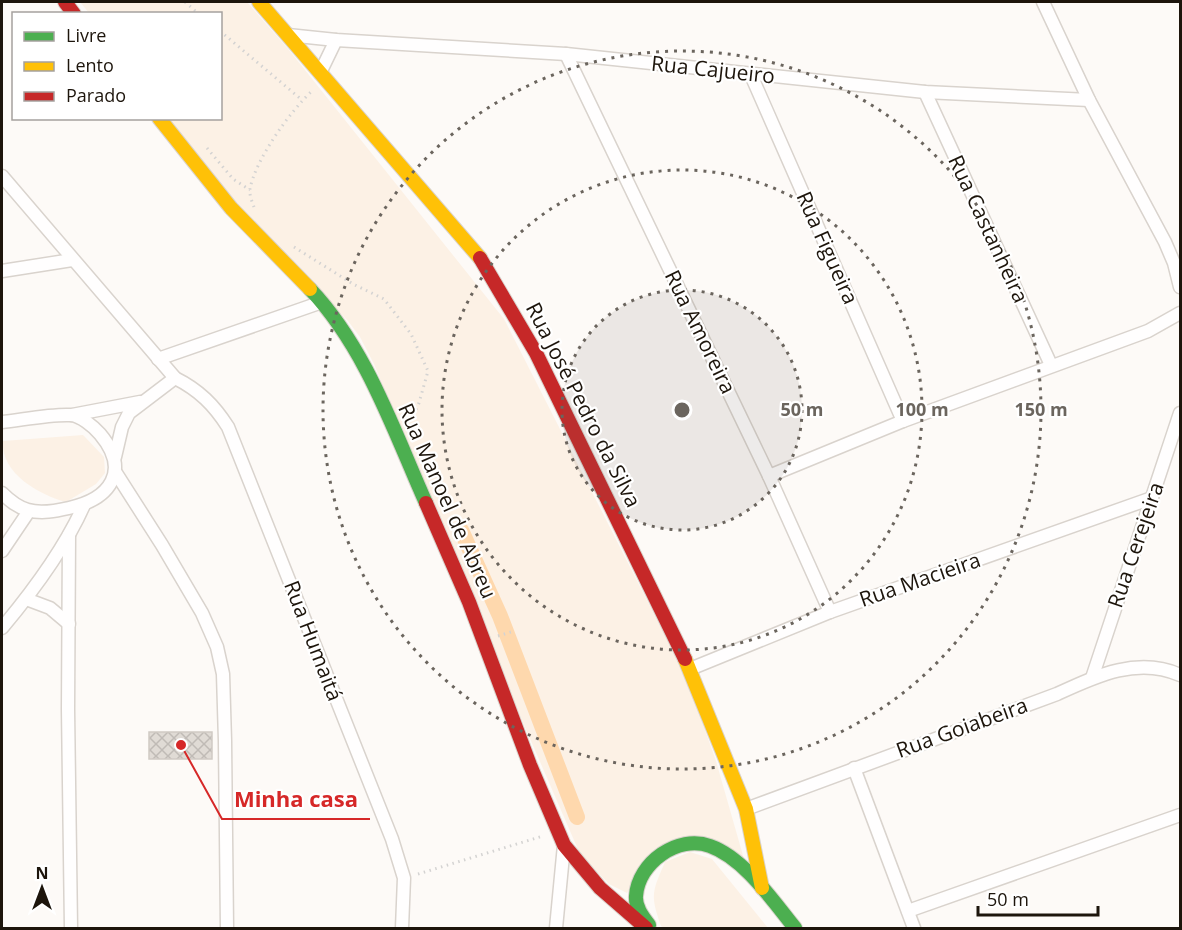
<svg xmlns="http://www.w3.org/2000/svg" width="1182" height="930" viewBox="0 0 1182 930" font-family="'Open Sans',sans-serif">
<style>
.green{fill:#fcf1e5}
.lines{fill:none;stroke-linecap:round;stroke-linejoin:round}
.canal{stroke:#fed8ad;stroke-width:16}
.building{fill:url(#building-cross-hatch);stroke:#d0cac4;stroke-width:1.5}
.street-casing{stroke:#d9d3cd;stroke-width:15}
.fast-casing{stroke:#d9d3cd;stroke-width:16}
.slow-casing{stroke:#d9d3cd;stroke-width:16}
.jam-casing{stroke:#d9d3cd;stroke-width:16}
.path{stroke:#d4d3d2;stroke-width:3;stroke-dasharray:1.5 4.5;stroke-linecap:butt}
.street{stroke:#fffefe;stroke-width:12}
.fast{stroke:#4caf50;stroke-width:14}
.slow{stroke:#ffc107;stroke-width:14}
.jam{stroke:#c62828;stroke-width:14}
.ring{fill:none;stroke:#6b655e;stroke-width:3;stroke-dasharray:3 6}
.labels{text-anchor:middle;stroke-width:4.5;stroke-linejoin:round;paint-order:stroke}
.street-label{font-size:21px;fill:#1d150c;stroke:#fff}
.centre{fill:#6b655e;stroke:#fff;stroke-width:3}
.ring-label{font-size:18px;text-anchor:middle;font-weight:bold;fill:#6b655e;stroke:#fff;stroke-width:4.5;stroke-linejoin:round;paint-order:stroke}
.leader{fill:none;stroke:#d62828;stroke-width:2}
.callout-dot{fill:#d62828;stroke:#fff;stroke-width:2}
.callout-label{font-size:22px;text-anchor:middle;font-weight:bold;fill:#d62828;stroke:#fff;stroke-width:4.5;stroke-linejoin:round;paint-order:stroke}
</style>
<defs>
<pattern id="building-cross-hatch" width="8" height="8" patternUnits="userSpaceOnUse" patternTransform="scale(1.5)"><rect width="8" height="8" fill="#e0dbd5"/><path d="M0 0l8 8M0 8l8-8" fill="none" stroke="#c0bbb6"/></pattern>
</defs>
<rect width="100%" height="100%" fill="#fdfaf7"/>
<g class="green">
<path d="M 80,2 L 247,2 L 289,50 L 504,319 L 687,679 L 716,761 L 744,859 L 712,842 L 649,859 L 627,893 L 609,884 L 580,854 L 489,644 L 374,364 L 360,337 L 348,321 L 250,222 L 169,119 L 220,118 L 220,14 L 89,13 Z"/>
<path d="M 83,435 L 104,457 L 105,473 L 96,484 L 66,502 C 42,496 0,474 3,441 Z"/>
<path d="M 690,852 L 712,859 L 768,928 L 664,928 L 661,926 C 650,895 652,892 665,862 Z"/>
</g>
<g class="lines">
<path class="canal" d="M 461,530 L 500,616 L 577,817"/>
</g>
<rect class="building" x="149" y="732" width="63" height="27"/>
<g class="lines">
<defs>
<g id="street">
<path d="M 1043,2 L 1089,100 L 1165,242 L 1174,263 L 1180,287"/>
<path d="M 288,35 L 336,40 L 566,54 L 925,92 L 1089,100"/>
<path d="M 566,54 L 769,476 L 830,612"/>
<path d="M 320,73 L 336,40"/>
<path d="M 751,75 L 903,421"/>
<path d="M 925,92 L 1051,365"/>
<path d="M 2,176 L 175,378 C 199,390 214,405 228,427 L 392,839 L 404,878 L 402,928"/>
<path d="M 2,271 L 72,260"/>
<path d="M 158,359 L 322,302"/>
<path d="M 72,415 L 140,402"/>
<path d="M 2,422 C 21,420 51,414 70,415 C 80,415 94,427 100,434 C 131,471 110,499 69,508 C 56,511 41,514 28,510 C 17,507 10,501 2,493"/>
<path d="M 115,457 L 122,427 L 129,413 L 175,378"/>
<path d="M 116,473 L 162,545 L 202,613 L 217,647 L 223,674 L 225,741 L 227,928"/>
<path d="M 769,476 L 903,421 L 1148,331 L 1180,313"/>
<path d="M 69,535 L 68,709 L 71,928"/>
<path d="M 2,551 L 29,511"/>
<path d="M 26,599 L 50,608 L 69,624"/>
<path d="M 2,628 C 33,591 64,550 84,505"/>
<path d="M 690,669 L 830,612 L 1152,498"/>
<path d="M 1092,678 L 1180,413"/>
<path d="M 854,768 L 914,928"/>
<path d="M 746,809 L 1057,694 C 1096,676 1138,656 1180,675"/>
<path d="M 908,911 L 1180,815"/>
<path d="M 556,928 L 564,845"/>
</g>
<g id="fast">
<path d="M 310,289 C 366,348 393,429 426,503"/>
<path d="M 649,925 C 643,917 635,907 636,896 C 638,863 678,834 710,846 C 744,858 773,901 795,928"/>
</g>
<g id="slow">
<path d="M 259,2 L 480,258"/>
<path d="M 159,118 L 231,208 L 310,289"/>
<path d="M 685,659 L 746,809 L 762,888"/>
</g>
<g id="jam">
<path d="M 65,2 L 74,14"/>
<path d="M 480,258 L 536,353 L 685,659"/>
<path d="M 426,503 L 469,602 L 530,765 L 564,845 L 600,888 L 646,928"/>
</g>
</defs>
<use href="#street" class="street-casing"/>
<use href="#fast" class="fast-casing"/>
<use href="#slow" class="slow-casing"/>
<use href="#jam" class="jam-casing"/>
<g class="path">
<path d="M 185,2 L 199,14"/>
<path d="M 220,31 L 302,100"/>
<path d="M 207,148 L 233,179 L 250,190"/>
<path d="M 254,207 C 252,202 249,194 250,189 C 255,160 291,110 313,90"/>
<path d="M 294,247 L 353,284 L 384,299 L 411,334 L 428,371 L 419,403 L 409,424"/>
<path d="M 498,636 L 514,631"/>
<path d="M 418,874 L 543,836"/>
</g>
<use href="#street" class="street"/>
<use href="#fast" class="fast"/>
<use href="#slow" class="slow"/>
<use href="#jam" class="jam"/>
</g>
<circle cx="682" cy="410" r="120" fill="#6b655e" fill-opacity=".12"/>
<g class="ring">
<circle cx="682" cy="410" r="120"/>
<circle cx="682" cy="410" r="240"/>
<circle cx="682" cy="410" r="359"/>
</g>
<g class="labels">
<g class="street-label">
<text transform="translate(713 70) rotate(6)" y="7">Rua Cajueiro</text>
<text transform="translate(988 229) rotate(65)" y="7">Rua Castanheira</text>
<text transform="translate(827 248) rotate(66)" y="7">Rua Figueira</text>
<text transform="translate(700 332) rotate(64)" y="7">Rua Amoreira</text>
<text transform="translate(583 405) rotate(63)" y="7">Rua José Pedro da Silva</text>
<text transform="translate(447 501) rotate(66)" y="7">Rua Manoel de Abreu</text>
<text transform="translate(1136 545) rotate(-71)" y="7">Rua Cerejeira</text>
<text transform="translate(920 580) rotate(-19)" y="7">Rua Macieira</text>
<text transform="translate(313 641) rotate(69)" y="7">Rua Humaitá</text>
<text transform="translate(962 728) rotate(-20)" y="7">Rua Goiabeira</text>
</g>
</g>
<circle cx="682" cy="410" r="9" class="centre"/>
<g class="ring-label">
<text x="802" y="416">50 m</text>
<text x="922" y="416">100 m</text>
<text x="1041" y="416">150 m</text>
</g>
<path class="leader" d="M181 745L222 819H370"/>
<circle class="callout-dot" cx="181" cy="745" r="6"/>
<g class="callout-label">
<text x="296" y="807">Minha casa</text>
</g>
<rect width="1182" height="930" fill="none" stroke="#1d150c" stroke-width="6"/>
<rect x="12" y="12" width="210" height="108" fill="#ffffff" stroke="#a5a19e" stroke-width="1.5"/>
<rect x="24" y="32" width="30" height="9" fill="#4caf50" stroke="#a5a19e" stroke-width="1.5"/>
<text x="66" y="42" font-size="18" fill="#1d150c">Livre</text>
<rect x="24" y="62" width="30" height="9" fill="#ffc107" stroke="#a5a19e" stroke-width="1.5"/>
<text x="66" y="72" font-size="18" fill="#1d150c">Lento</text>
<rect x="24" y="92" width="30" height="9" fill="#c62828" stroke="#a5a19e" stroke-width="1.5"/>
<text x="66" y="102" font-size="18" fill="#1d150c">Parado</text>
<g transform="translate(42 888)" stroke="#ffffff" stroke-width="4.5" paint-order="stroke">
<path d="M0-4.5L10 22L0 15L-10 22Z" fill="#1d150c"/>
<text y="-9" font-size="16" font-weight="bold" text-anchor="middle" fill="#1d150c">N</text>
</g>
<path d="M978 906v9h120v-9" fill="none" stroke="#1d150c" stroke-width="3"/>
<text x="987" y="906" font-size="18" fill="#1d150c" stroke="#ffffff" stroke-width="4.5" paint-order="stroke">50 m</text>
</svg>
